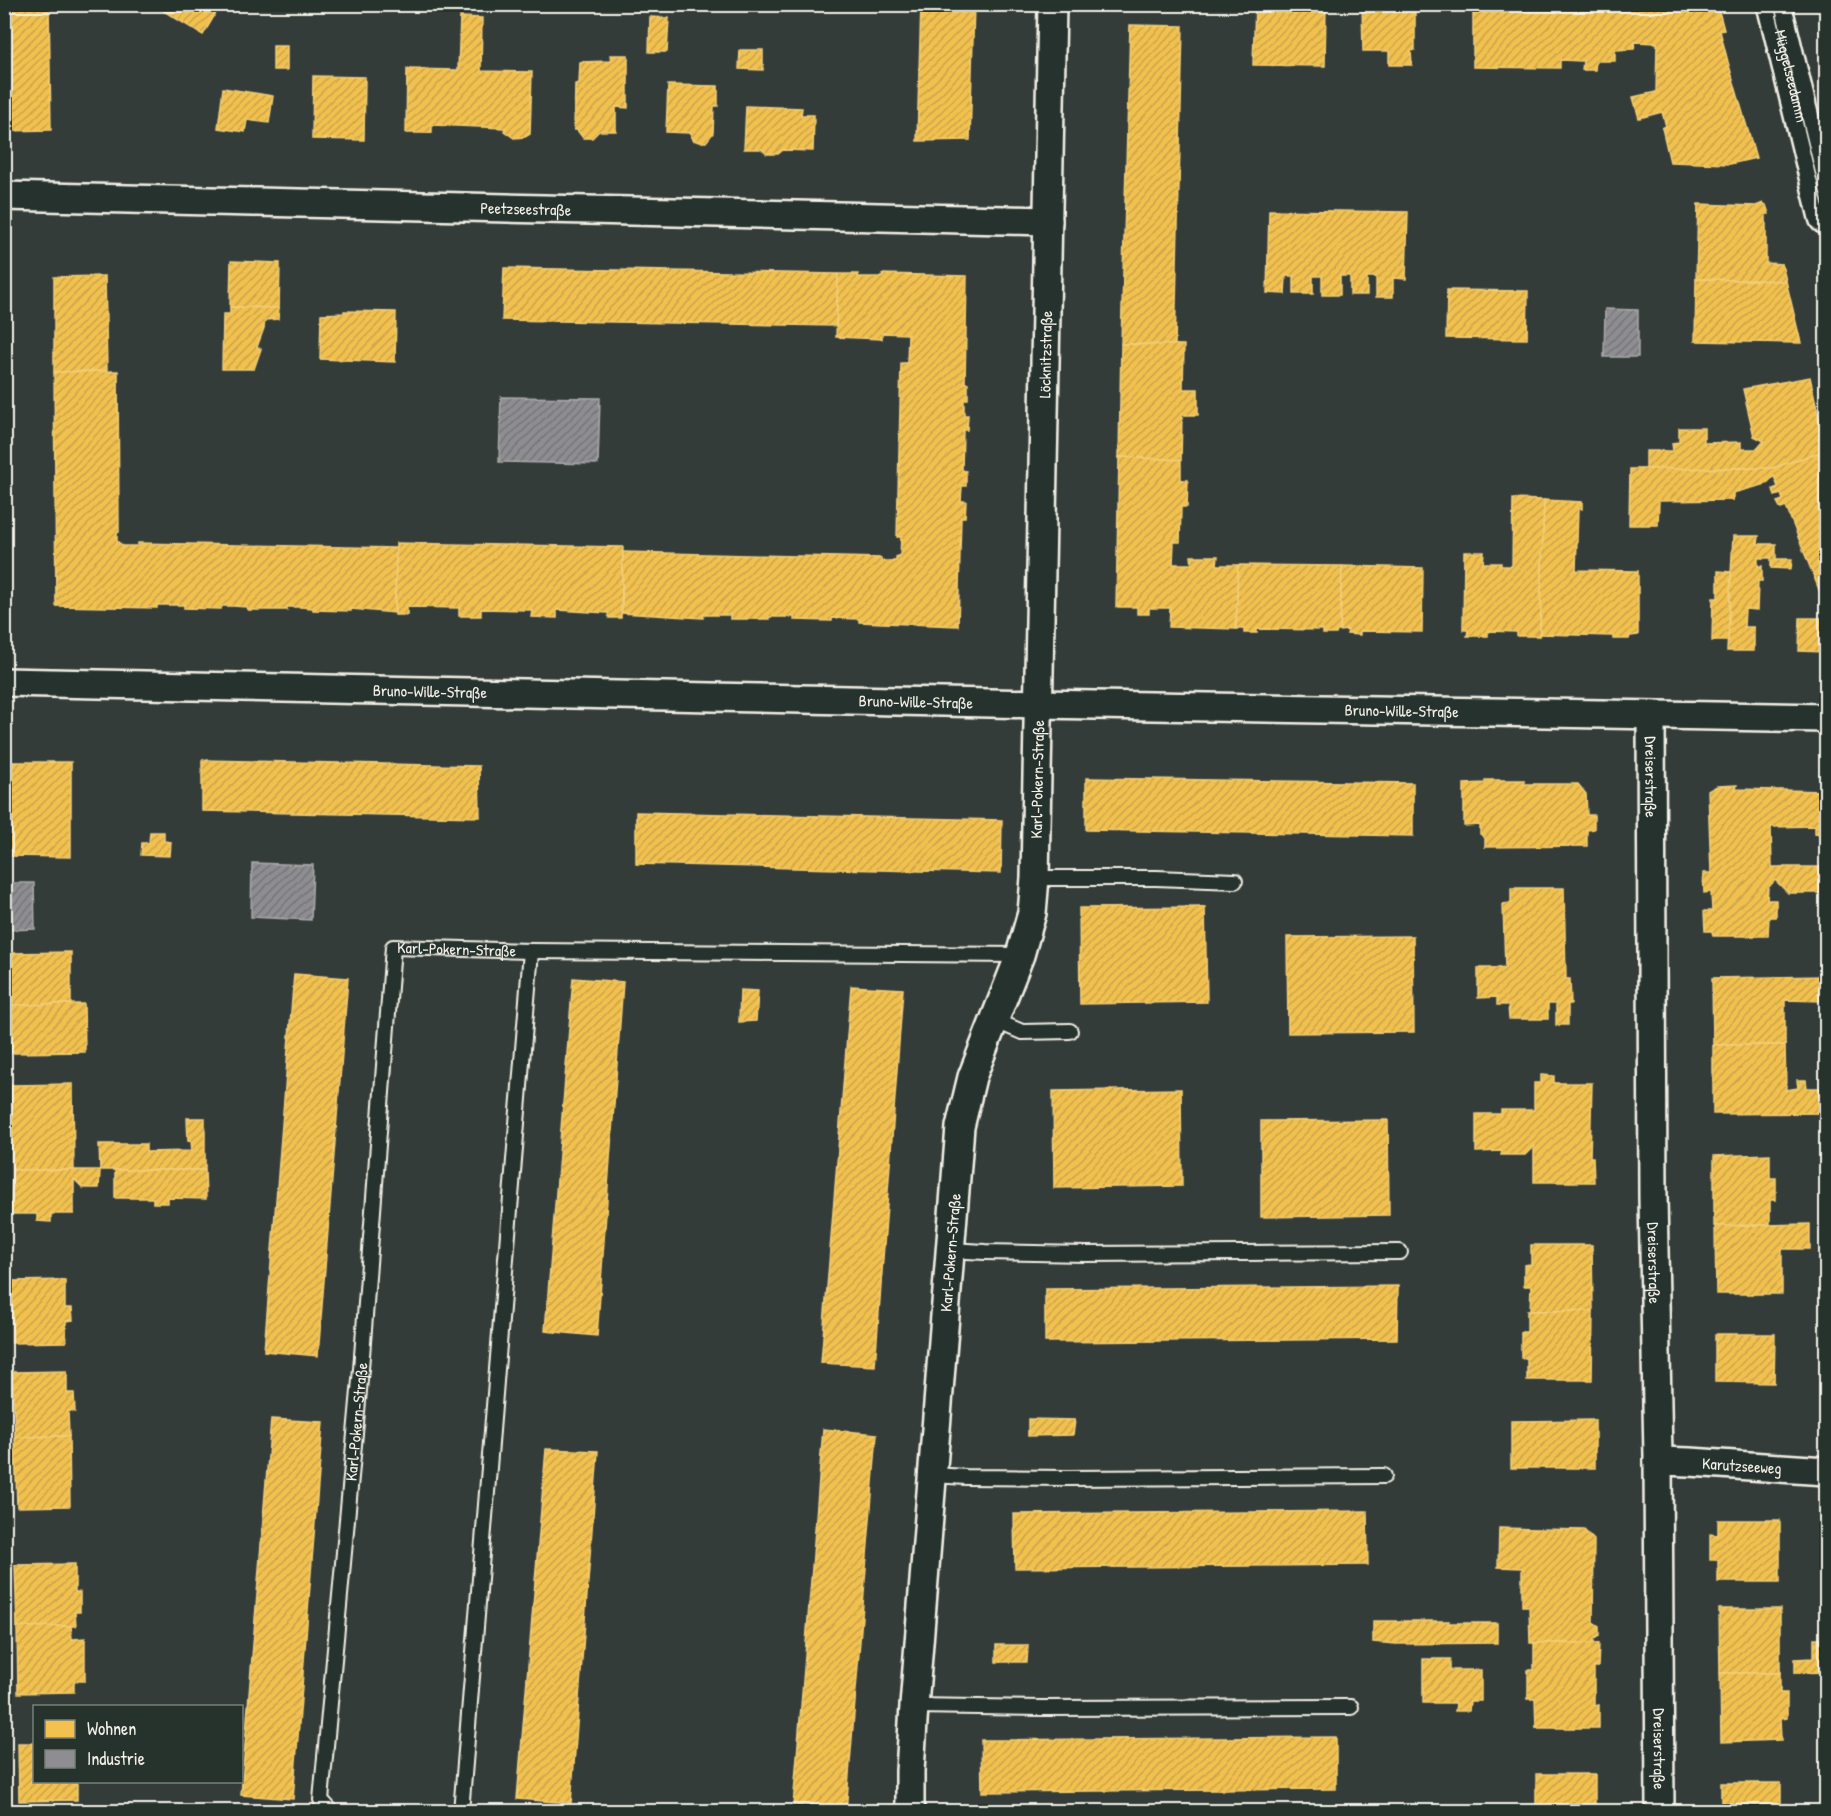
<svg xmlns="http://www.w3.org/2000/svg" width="1831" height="1816" viewBox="0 0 1831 1816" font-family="'Patrick Hand',sans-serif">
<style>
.homes{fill:url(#homes-hatch);stroke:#f3cf7c;stroke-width:1.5}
.industry{fill:url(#industry-hatch);stroke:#acabac;stroke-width:1.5}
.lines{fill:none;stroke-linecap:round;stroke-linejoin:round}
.lane-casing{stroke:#f4f1e8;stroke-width:18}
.street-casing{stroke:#f4f1e8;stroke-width:32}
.secondary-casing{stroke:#f4f1e8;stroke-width:38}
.lane{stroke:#26332d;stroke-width:14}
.street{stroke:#26332d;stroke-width:27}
.secondary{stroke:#26332d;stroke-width:33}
.tram{stroke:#f4f1e8;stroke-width:1.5}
.labels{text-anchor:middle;stroke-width:6;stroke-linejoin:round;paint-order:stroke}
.street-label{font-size:16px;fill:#f4f1e8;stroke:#26332d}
</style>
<defs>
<pattern id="homes-hatch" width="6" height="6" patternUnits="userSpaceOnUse" patternTransform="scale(1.5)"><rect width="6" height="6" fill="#f2c14e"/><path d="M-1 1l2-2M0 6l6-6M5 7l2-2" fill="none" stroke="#c8a34c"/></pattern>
<pattern id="industry-hatch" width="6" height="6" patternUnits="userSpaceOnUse" patternTransform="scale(1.5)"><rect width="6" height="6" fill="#8d8d92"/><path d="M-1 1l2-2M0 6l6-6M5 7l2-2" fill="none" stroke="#757577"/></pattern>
</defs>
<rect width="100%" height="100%" fill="#333c38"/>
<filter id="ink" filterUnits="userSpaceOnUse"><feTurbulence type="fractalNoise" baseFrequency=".0167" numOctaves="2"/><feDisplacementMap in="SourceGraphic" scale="12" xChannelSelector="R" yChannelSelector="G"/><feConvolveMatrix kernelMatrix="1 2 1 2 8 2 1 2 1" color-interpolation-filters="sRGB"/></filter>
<g filter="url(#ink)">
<g class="homes">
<path d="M 4,4 L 49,4 L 51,130 L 4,131 Z"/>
<path d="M 165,4 L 227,4 L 224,8 L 220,6 L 203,35 L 162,10 Z"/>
<path d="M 921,4 L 974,4 L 970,140 L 917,141 Z"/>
<path d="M 1255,4 L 1326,4 L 1325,66 L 1253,65 Z"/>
<path d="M 1362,4 L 1415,4 L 1415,50 L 1411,51 L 1412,65 L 1389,65 L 1389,51 L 1363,51 Z"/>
<path d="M 1473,4 L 1717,4 L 1724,30 L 1720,31 L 1728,62 L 1756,158 L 1730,164 L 1670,162 L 1662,128 L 1666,126 L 1662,112 L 1639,118 L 1633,97 L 1656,92 L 1657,43 L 1635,42 L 1634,49 L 1615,50 L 1615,61 L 1596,61 L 1595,70 L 1582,70 L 1583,61 L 1560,60 L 1560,68 L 1473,67 Z"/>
<path d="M 460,17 L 482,18 L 481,71 L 532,72 L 530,134 L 525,137 L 514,138 L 504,131 L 505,128 L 432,125 L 432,133 L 406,133 L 407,69 L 458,70 Z"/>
<path d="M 650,17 L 669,18 L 667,52 L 649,52 Z"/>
<path d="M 1130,25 L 1183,26 L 1175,345 L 1121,344 Z"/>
<rect x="273" y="46" width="14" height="24"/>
<path d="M 740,50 L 763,50 L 763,70 L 739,69 Z"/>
<path d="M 610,55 L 628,55 L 628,108 L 616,107 L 616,131 L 599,131 L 592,138 L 583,138 L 577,130 L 574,130 L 575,84 L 579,83 L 580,62 L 611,61 Z"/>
<path d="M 313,76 L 365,77 L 364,140 L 312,139 Z"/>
<path d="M 668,85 L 718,86 L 718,106 L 714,106 L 713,133 L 706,142 L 699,142 L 693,140 L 690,133 L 666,132 Z"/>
<path d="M 223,88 L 273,96 L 269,123 L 247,120 L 245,132 L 218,128 Z"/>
<path d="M 746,106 L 802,108 L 801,115 L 814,115 L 813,151 L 783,150 L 778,154 L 767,154 L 761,149 L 744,149 Z"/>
<path d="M 1763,203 L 1766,205 L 1769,214 L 1766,214 L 1766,263 L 1782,264 L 1786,281 L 1696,279 L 1698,204 L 1756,206 Z"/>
<path d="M 1269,210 L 1408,212 L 1406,279 L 1393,278 L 1393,297 L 1376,297 L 1376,277 L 1367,277 L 1367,295 L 1350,295 L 1350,276 L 1340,276 L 1340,295 L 1322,295 L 1322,276 L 1313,276 L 1313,294 L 1294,294 L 1294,276 L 1286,276 L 1285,294 L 1267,293 Z"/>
<path d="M 231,261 L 280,263 L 279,308 L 230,307 Z"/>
<path d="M 504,268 L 838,274 L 836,326 L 502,320 Z"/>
<path d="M 838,274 L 858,274 L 858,277 L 883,277 L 882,274 L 967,276 L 965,383 L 968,383 L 968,399 L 964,399 L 964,415 L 968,415 L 967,430 L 963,430 L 962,470 L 966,471 L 966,486 L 962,486 L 961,501 L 966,501 L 965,517 L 961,517 L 958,626 L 859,622 L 859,619 L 832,618 L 832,621 L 794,620 L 794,617 L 769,617 L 769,619 L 730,619 L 730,615 L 704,615 L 703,618 L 622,613 L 623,552 L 881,558 L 881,561 L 896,561 L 896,557 L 900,555 L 901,537 L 897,537 L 901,363 L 907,363 L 908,334 L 882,333 L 882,339 L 836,337 Z"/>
<path d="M 105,276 L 107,371 L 54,372 L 54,277 Z"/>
<path d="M 1696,279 L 1786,281 L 1801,343 L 1695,341 Z"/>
<path d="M 1447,290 L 1528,291 L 1527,339 L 1446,338 Z"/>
<path d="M 230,307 L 279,308 L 278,319 L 265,320 L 264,328 L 257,347 L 261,349 L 254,369 L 222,369 L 223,314 L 230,314 Z"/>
<path d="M 344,311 L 396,312 L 395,362 L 320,359 L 321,314 L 344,313 Z"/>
<path d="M 1121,344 L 1184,345 L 1183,389 L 1198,389 L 1198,415 L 1182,415 L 1181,460 L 1119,457 Z"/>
<path d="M 118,371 L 119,532 L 117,533 L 117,541 L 123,546 L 138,546 L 138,543 L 396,548 L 395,613 L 351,609 L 351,611 L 313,610 L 313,608 L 300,607 L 287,607 L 287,610 L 248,610 L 247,607 L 233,606 L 222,606 L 221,609 L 184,608 L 184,605 L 157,605 L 157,608 L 56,606 L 54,372 Z"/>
<path d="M 1810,377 L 1826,450 L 1773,468 L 1646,469 L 1646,451 L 1673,451 L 1672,443 L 1679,442 L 1679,428 L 1704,428 L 1704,443 L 1741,442 L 1741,449 L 1757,449 L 1764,441 L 1754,436 L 1743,389 Z"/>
<path d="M 1826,450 L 1826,607 L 1786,507 L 1781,509 L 1777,502 L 1783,500 L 1781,494 L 1775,496 L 1773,489 L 1778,487 L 1774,476 L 1766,484 L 1733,493 L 1733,500 L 1659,501 L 1658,525 L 1629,525 L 1630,469 L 1773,468 Z"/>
<path d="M 1119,457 L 1181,460 L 1181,480 L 1188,480 L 1187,507 L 1181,507 L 1180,542 L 1174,542 L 1173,564 L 1192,564 L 1191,556 L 1218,556 L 1217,565 L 1238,565 L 1236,629 L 1169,627 L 1170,608 L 1149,608 L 1149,614 L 1137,614 L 1137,607 L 1116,607 Z"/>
<path d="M 1513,499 L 1544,500 L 1540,636 L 1517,636 L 1517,632 L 1488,631 L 1488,636 L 1467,636 L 1468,630 L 1463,630 L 1464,552 L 1484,552 L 1483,563 L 1501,563 L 1501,566 L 1512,566 Z"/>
<path d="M 1544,500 L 1582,502 L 1582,509 L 1578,509 L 1576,570 L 1638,571 L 1638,635 L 1630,636 L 1629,639 L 1613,639 L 1613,636 L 1540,634 Z"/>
<path d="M 1733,536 L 1759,536 L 1758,544 L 1776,544 L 1776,559 L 1792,559 L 1791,569 L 1771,568 L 1771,558 L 1758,558 L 1758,566 L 1762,566 L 1762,581 L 1758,581 L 1757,610 L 1745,609 L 1744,627 L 1754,627 L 1754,651 L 1727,651 Z"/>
<path d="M 396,543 L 623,547 L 621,618 L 609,618 L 608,613 L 557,610 L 557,618 L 531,617 L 532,610 L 481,609 L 481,616 L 459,616 L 459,608 L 407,607 L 407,615 L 395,615 Z"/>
<path d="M 1238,565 L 1342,566 L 1340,631 L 1337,631 L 1336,634 L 1323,634 L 1323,630 L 1257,629 L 1257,633 L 1244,633 L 1244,629 L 1236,629 Z"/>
<path d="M 1342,566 L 1423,568 L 1422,632 L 1360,631 L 1360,635 L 1347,634 L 1348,630 L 1340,631 Z"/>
<path d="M 1718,571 L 1731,572 L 1728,641 L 1712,641 L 1713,598 L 1718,598 Z"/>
<path d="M 1800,618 L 1826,618 L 1826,652 L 1799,651 Z"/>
<path d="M 202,760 L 479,766 L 480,817 L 202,811 Z"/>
<path d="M 7,762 L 71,762 L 71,857 L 7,856 Z"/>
<path d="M 1086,778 L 1413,783 L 1413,836 L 1086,830 Z"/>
<path d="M 1485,780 L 1524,780 L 1524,784 L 1578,784 L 1586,794 L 1587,815 L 1594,815 L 1594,829 L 1587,830 L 1587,846 L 1485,847 L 1485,838 L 1480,834 L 1480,825 L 1464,826 L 1464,784 L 1485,783 Z"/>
<path d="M 1737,785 L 1736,789 L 1826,791 L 1826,842 L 1823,842 L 1823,833 L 1815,834 L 1815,826 L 1771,827 L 1772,867 L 1823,867 L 1824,893 L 1788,893 L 1775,880 L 1768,888 L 1767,900 L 1776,900 L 1776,917 L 1769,917 L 1768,936 L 1713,936 L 1712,931 L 1705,931 L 1704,911 L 1712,911 L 1711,892 L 1704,893 L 1703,873 L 1711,873 L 1708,791 L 1717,786 Z"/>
<path d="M 636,812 L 1002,820 L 1001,873 L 636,864 Z"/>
<path d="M 150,832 L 164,832 L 164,841 L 171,842 L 170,856 L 141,855 L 142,843 L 149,843 Z"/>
<path d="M 1511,888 L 1564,888 L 1566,979 L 1570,979 L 1571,1004 L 1568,1004 L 1568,1025 L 1556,1025 L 1556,1004 L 1548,1004 L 1548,1019 L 1509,1019 L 1508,1005 L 1497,1005 L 1497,997 L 1478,998 L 1478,968 L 1505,968 L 1503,904 L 1511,903 Z"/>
<path d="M 1205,907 L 1207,1002 L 1080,1004 L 1079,908 Z"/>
<path d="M 1413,936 L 1414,1032 L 1288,1033 L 1287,937 Z"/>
<path d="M 71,952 L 71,1004 L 10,1005 L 10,953 Z"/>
<path d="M 294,974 L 348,978 L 318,1356 L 264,1351 Z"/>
<path d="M 1823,976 L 1823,1001 L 1785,1000 L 1785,1045 L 1713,1045 L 1712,978 Z"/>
<path d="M 573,978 L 623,982 L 597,1336 L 545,1331 Z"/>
<path d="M 851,986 L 903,989 L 875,1366 L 821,1363 Z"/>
<path d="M 740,990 L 758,991 L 756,1021 L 739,1022 Z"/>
<path d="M 84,1004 L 85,1052 L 11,1053 L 10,1005 Z"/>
<path d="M 1713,1045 L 1785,1045 L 1786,1090 L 1798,1088 L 1797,1080 L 1806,1080 L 1807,1088 L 1825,1088 L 1825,1113 L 1713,1114 Z"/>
<path d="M 1541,1075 L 1554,1076 L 1554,1083 L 1592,1083 L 1590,1157 L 1593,1157 L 1594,1182 L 1534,1182 L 1534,1146 L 1525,1155 L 1501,1155 L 1502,1151 L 1476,1152 L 1476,1114 L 1501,1114 L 1501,1110 L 1534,1110 L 1534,1083 L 1541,1083 Z"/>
<path d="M 73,1084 L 74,1170 L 12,1170 L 11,1085 Z"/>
<path d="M 1181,1089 L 1182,1186 L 1054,1188 L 1053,1091 Z"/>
<path d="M 187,1118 L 205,1118 L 205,1170 L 100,1170 L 99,1144 L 146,1144 L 146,1152 L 192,1151 L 191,1141 L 188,1141 Z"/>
<path d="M 1388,1120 L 1389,1215 L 1261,1217 L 1261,1121 Z"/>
<path d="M 1770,1154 L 1770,1178 L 1776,1178 L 1776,1200 L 1770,1200 L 1770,1225 L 1714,1226 L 1714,1156 Z"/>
<path d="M 12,1170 L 100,1170 L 99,1188 L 83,1188 L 74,1179 L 74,1214 L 51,1214 L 51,1222 L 37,1221 L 37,1214 L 11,1214 Z"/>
<path d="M 115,1170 L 205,1170 L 206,1199 L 168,1198 L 168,1203 L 153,1203 L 153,1198 L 115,1198 Z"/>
<path d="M 1810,1224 L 1810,1249 L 1782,1249 L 1782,1294 L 1716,1294 L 1715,1226 Z"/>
<path d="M 1531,1245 L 1592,1245 L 1593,1311 L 1530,1311 L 1531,1286 L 1524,1286 L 1524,1265 L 1531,1264 Z"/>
<path d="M 65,1280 L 65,1308 L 72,1308 L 73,1320 L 66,1321 L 66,1342 L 12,1343 L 12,1281 Z"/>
<path d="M 1398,1286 L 1397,1339 L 1045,1342 L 1045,1289 Z"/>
<path d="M 1527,1311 L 1593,1311 L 1592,1380 L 1527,1380 L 1527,1358 L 1521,1358 L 1521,1332 L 1527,1332 Z"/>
<path d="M 1715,1334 L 1775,1334 L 1774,1383 L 1715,1382 Z"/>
<path d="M 67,1371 L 67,1393 L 74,1393 L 75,1412 L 68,1411 L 69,1436 L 15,1437 L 12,1372 Z"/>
<path d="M 271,1419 L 323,1422 L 293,1799 L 241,1795 Z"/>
<path d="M 1028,1419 L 1075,1420 L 1073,1435 L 1028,1436 Z"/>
<path d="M 1595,1420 L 1595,1468 L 1511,1468 L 1511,1421 Z"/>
<path d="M 823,1429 L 877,1434 L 846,1811 L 793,1807 Z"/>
<path d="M 69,1436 L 70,1506 L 17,1507 L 15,1437 Z"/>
<path d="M 546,1449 L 598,1451 L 571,1803 L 517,1799 Z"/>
<path d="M 1367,1511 L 1368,1565 L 1015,1568 L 1014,1514 Z"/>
<path d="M 1718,1520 L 1780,1520 L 1780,1582 L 1718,1582 L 1718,1560 L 1710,1560 L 1710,1534 L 1718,1535 Z"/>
<path d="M 1499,1528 L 1584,1530 L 1594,1540 L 1593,1622 L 1599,1626 L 1599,1636 L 1594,1639 L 1594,1643 L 1530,1643 L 1529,1606 L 1522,1606 L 1522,1568 L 1498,1567 Z"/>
<path d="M 75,1564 L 75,1592 L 80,1592 L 80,1612 L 75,1612 L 76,1626 L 17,1627 L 15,1565 Z"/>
<path d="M 1719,1609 L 1780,1609 L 1780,1673 L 1720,1673 Z"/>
<path d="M 1373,1621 L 1449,1621 L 1448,1623 L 1497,1623 L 1497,1643 L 1396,1644 L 1373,1642 Z"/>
<path d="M 71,1626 L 72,1639 L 85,1638 L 85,1681 L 74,1681 L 74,1692 L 18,1693 L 17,1627 Z"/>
<path d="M 1814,1638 L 1826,1638 L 1826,1672 L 1795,1673 L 1795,1659 L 1814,1658 Z"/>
<path d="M 1534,1643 L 1599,1643 L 1598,1667 L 1594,1667 L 1594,1706 L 1599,1705 L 1599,1728 L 1536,1728 L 1535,1699 L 1528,1699 L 1528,1670 L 1534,1670 Z"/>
<path d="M 996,1645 L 1028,1645 L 1027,1662 L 996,1662 Z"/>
<path d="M 1423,1659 L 1450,1659 L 1450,1670 L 1481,1670 L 1481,1701 L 1470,1701 L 1469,1711 L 1455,1711 L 1456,1703 L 1423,1703 Z"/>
<path d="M 1720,1673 L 1780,1673 L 1780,1693 L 1787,1693 L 1787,1718 L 1780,1719 L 1781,1740 L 1721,1742 Z"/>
<path d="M 1336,1737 L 1336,1789 L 982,1792 L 981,1740 Z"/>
<path d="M 18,1743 L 34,1743 L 34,1782 L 77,1782 L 77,1800 L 19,1801 Z"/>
<rect x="1536" y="1774" width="59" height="38"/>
<path d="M 1721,1783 L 1781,1783 L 1781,1805 L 1788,1804 L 1788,1812 L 1716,1812 L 1716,1810 L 1721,1809 Z"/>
</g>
<g class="industry">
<path d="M 1605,309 L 1638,310 L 1638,357 L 1604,357 Z"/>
<path d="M 501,397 L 600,398 L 598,464 L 499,462 Z"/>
<path d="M 252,863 L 313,865 L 311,920 L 251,917 Z"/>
<path d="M 5,883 L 34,883 L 35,929 L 6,930 Z"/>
</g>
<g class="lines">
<defs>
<g id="lane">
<path d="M 1035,878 L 1156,878 L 1235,881"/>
<path d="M 994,1020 L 1022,1032 L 1070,1031"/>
<path d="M 950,1250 L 985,1252 L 1085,1254 L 1400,1252"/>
<path d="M 933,1475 L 966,1477 L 1066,1478 L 1384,1476"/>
<path d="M 914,1706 L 1042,1708 L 1351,1707"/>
<path id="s1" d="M 332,1812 L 321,1800 L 361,1369 L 393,947 L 531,951 L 1020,955"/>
<path d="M 461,1812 L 531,951"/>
</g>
<g id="street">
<path id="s2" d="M 4,196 L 1048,221"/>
<path id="s3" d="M 4,682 L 1039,704 L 1826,718"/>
<path id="s4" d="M 1651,715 L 1653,1197 L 1658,1457 L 1660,1812"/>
<path id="s5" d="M 1658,1461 L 1690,1462 L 1826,1471"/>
<path id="s6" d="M 910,1812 L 910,1771 L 914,1706 L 960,1127 L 972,1077 L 1020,955 L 1032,913 L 1035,878 L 1052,4"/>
</g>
<g id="secondary">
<path id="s7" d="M 1774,4 L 1826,217"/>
</g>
</defs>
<use href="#lane" class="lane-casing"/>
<use href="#street" class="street-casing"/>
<use href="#secondary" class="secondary-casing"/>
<use href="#lane" class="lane"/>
<use href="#street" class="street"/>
<use href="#secondary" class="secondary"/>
<path class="tram" d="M 1774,4 L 1826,217"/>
</g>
</g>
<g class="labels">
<g class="street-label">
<text dy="6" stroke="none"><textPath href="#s7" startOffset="74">Müggelseedamm</textPath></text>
<text dy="6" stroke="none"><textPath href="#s2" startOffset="522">Peetzseestraße</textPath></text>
<text dy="6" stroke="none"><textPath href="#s6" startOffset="1472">Löcknitzstraße</textPath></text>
<text dy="6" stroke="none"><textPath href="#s3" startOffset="426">Bruno-Wille-Straße</textPath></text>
<text dy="6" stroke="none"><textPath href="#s3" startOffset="912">Bruno-Wille-Straße</textPath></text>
<text dy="6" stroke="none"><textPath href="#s3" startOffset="1398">Bruno-Wille-Straße</textPath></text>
<text dy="6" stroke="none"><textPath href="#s4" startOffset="62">Dreiserstraße</textPath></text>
<text dy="6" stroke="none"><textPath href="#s6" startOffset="1047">Karl-Pokern-Straße</textPath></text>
<text dy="6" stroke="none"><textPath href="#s1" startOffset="936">Karl-Pokern-Straße</textPath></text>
<text dy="6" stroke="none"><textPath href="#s6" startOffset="561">Karl-Pokern-Straße</textPath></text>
<text dy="6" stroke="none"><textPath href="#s4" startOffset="548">Dreiserstraße</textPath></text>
<text dy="6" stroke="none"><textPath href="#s1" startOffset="396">Karl-Pokern-Straße</textPath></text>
<text dy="6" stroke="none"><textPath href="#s5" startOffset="84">Karutzseeweg</textPath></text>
<text dy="6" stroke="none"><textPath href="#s4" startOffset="1034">Dreiserstraße</textPath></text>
</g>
</g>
<rect width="1831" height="1816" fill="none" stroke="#26332d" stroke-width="24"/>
<rect x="12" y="12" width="1807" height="1792" fill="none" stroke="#f4f1e8" stroke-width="2" filter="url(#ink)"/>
<rect x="33" y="1705" width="210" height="78" fill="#26332d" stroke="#787f78" stroke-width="1.5"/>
<rect x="45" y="1720" width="30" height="18" fill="#f2c14e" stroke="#787f78" stroke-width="1.5"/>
<text x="87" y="1735" font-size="18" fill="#f4f1e8">Wohnen</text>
<rect x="45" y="1750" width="30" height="18" fill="#8d8d92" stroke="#787f78" stroke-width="1.5"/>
<text x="87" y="1765" font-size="18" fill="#f4f1e8">Industrie</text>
</svg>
